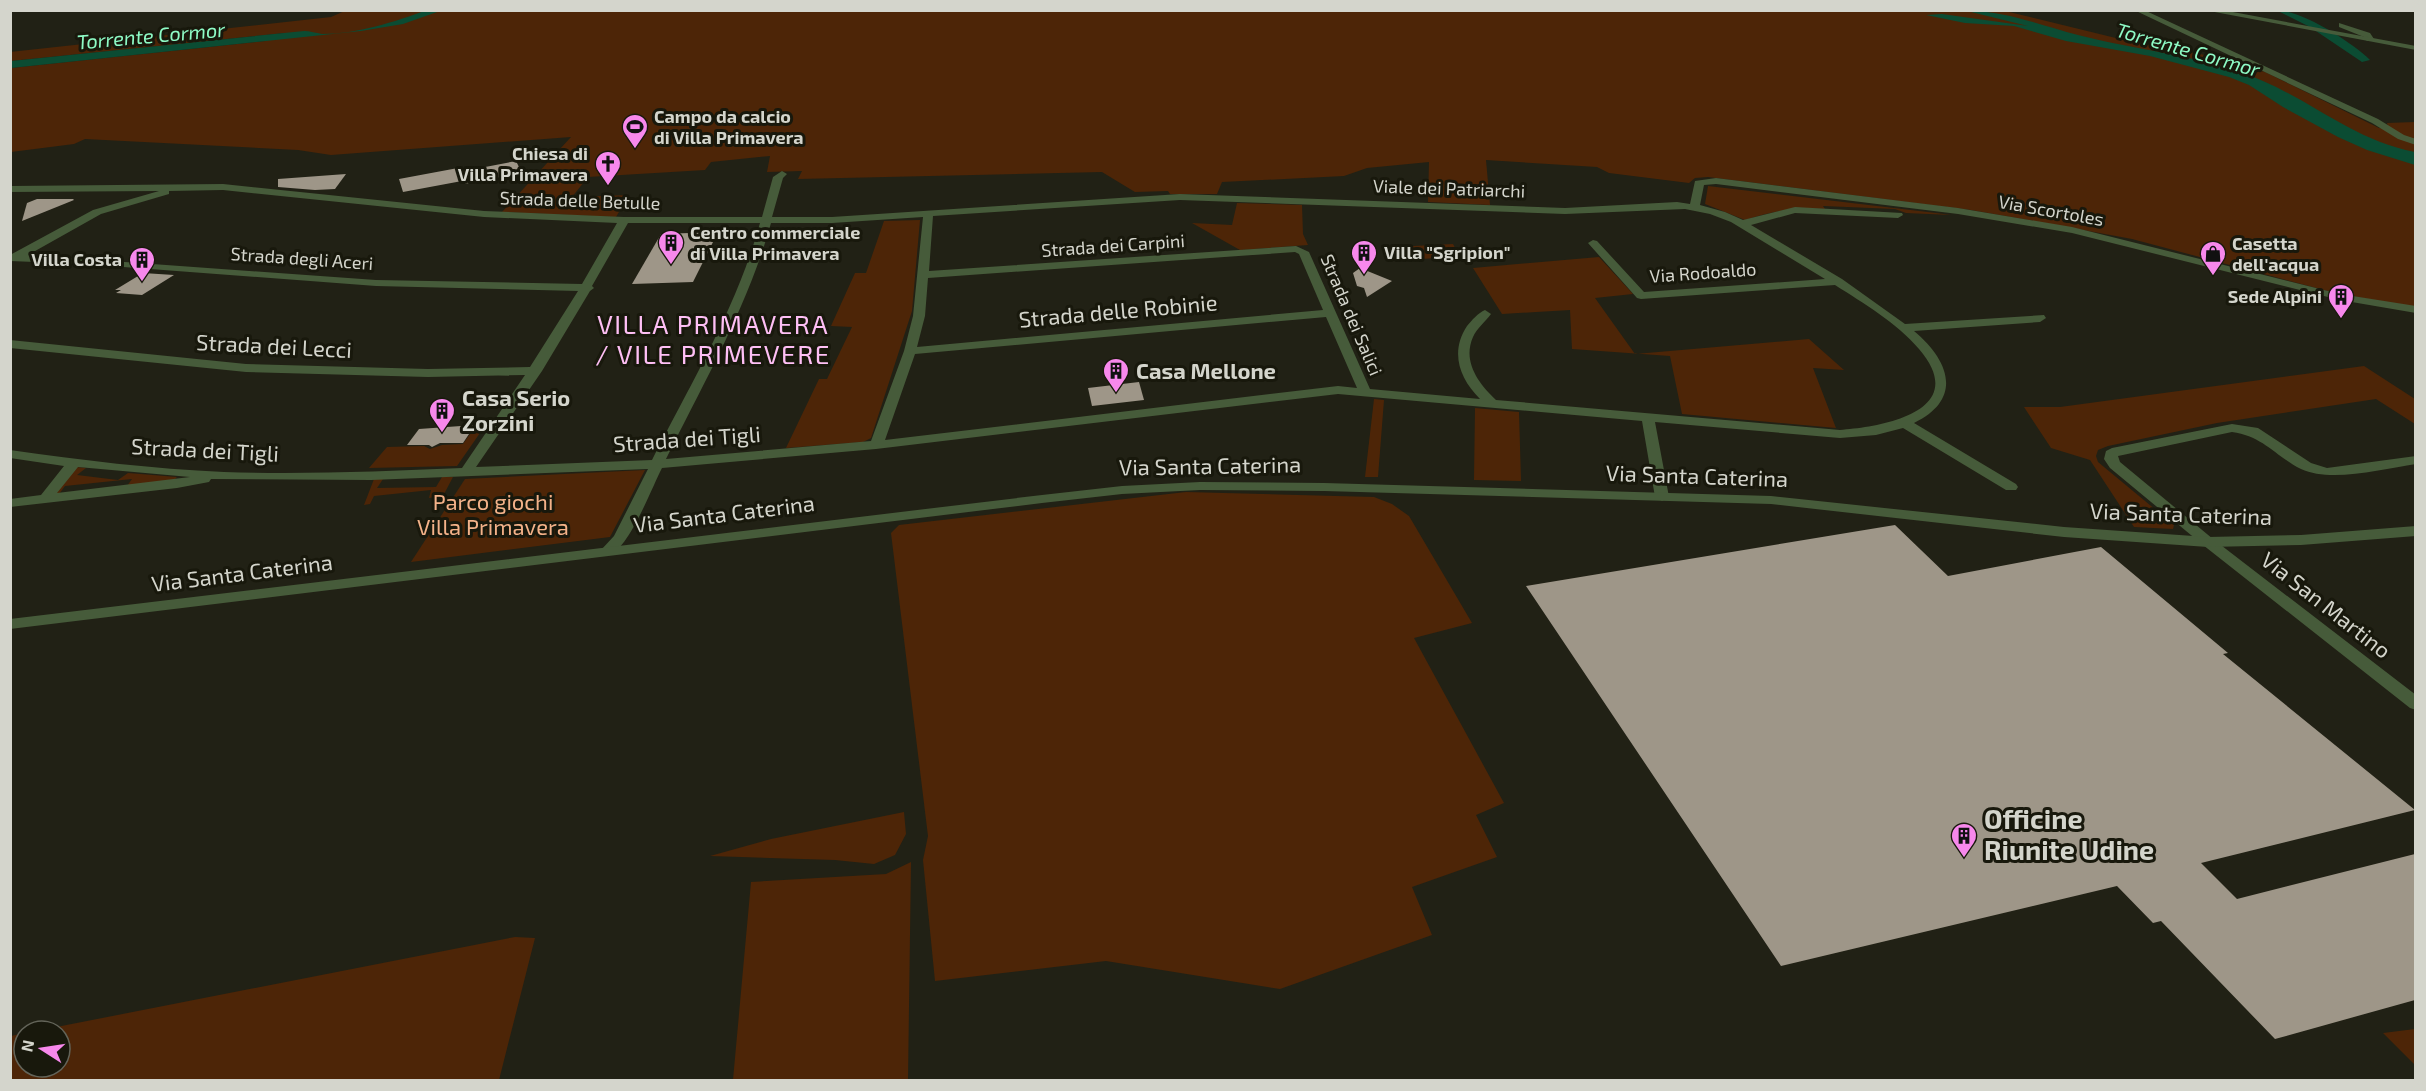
<svg xmlns="http://www.w3.org/2000/svg" width="2426" height="1091" viewBox="0 0 2426 1091" font-family="'Exo 2',sans-serif">
<style>
.green{fill:#4d2507}
.water{fill:#0b4c33}
.lines{fill:none;stroke-linecap:round;stroke-linejoin:round}
.canal{fill:#0b4c33;fill-rule:evenodd}
.building{fill:#9e9688}
.minor{fill:#465b3a;fill-rule:evenodd}
.tertiary{fill:#465b3a;fill-rule:evenodd}
.labels{text-anchor:middle;stroke-width:6;stroke-linejoin:round;paint-order:stroke}
.far-poi-label{font-size:18px;font-weight:bold;fill:#d4d5cc;stroke:#18180c;text-anchor:start}
.far-street-label{font-size:18px;fill:#d4d5cc;stroke:#18180c}
.far-water-label{font-size:20px;font-style:italic;fill:#8efbc6;stroke:#18180c}
.street-label{font-size:22px;fill:#d4d5cc;stroke:#18180c}
.poi-label{font-size:22px;font-weight:bold;fill:#d4d5cc;stroke:#18180c;text-anchor:start}
.park-label{font-size:22px;fill:#f4b289;stroke:#18180c}
.quarter-label{font-size:26px;letter-spacing:1.5px;fill:#febff5;stroke:#18180c}
.near-poi-label{font-size:27px;font-weight:bold;fill:#d4d5cc;stroke:#18180c;text-anchor:start}
</style>
<rect width="100%" height="100%" fill="#212115"/>
<g class="green">
<path d="M 347,10 L 2005,11 L 2128,41 L 2205,55 L 2265,72 L 2379,128 L 2388,127 L 2387,123 L 2415,122 L 2415,307 L 2339,294 L 2132,239 L 2056,225 L 1971,210 L 1708,177 L 1695,178 L 1689,183 L 1609,173 L 1597,167 L 1486,160 L 1490,205 L 1428,202 L 1429,162 L 1367,168 L 1344,176 L 1222,182 L 1217,194 L 1170,194 L 1168,191 L 1135,192 L 1102,172 L 798,179 L 802,171 L 767,172 L 770,156 L 711,162 L 705,170 L 588,177 L 572,197 L 629,195 L 616,217 L 502,212 L 571,137 L 331,155 L 298,150 L 85,139 L 74,144 L 11,152 L 11,68 L 265,41 L 285,33 L 11,61 L 10,52 L 331,17 Z"/>
<path d="M 1708,186 L 1936,213 L 1951,215 L 1906,213 L 1895,209 L 1823,206 L 1825,209 C 1796,207 1772,211 1745,220 L 1705,204 Z"/>
<path d="M 1237,203 L 1302,205 L 1303,234 L 1308,245 L 1240,250 L 1192,223 L 1232,225 Z"/>
<path d="M 920,220 L 912,311 L 871,438 L 863,442 L 786,448 L 819,379 L 827,379 L 852,327 L 831,326 L 855,273 L 866,273 L 884,221 Z"/>
<path d="M 1453,244 L 1460,257 L 1400,260 L 1394,247 Z"/>
<path d="M 1599,257 L 1633,294 L 1595,298 L 1635,354 L 1809,339 L 1844,370 L 1813,368 L 1836,428 L 1682,414 L 1670,356 L 1572,349 L 1570,310 L 1502,314 L 1473,268 Z"/>
<path d="M 2364,366 L 2415,399 L 2415,424 L 2376,399 L 2217,423 L 2108,446 L 2098,450 L 2096,456 L 2098,462 L 2174,525 L 2173,529 L 2134,527 L 2090,460 L 2051,448 L 2024,407 L 2060,407 Z"/>
<path d="M 1374,399 L 1384,400 L 1378,477 L 1365,477 Z"/>
<path d="M 1475,408 L 1519,412 L 1521,481 L 1474,480 Z"/>
<path d="M 480,420 L 489,420 L 457,466 L 369,468 L 387,447 L 424,446 L 430,449 L 442,445 L 463,444 Z"/>
<path d="M 76,467 L 86,468 L 77,475 L 118,480 L 128,473 L 177,477 L 174,480 L 127,486 L 132,479 L 65,486 L 59,494 L 52,495 Z"/>
<path d="M 645,470 L 610,537 L 411,562 L 465,479 Z"/>
<path d="M 442,477 L 453,477 L 443,496 L 429,498 L 431,490 L 374,496 L 370,504 L 364,505 L 374,479 L 383,479 L 377,488 L 436,487 Z"/>
<path d="M 1186,492 L 1374,497 L 1392,504 L 1409,516 L 1472,623 L 1414,638 L 1504,803 L 1476,815 L 1497,857 L 1412,887 L 1432,935 L 1280,989 L 1106,961 L 935,981 L 923,860 L 928,836 L 891,533 L 899,525 Z"/>
<path d="M 904,812 L 906,834 L 895,855 L 874,864 L 835,860 L 710,856 L 771,839 Z"/>
<path d="M 911,862 L 908,1080 L 733,1080 L 751,882 L 886,874 Z"/>
<path d="M 515,937 L 535,938 L 499,1080 L 11,1080 L 11,1036 L 24,1033 L 24,1067 L 60,1067 L 60,1031 L 36,1031 Z"/>
<path d="M 2415,1029 L 2416,1029 L 2415,1065 L 2383,1033 Z"/>
</g>
<g class="water">
<path d="M 427,10 L 440,11 L 403,24 L 361,31 L 11,68 L 11,61 L 304,31 C 310,31 316,33 322,34 C 358,34 394,22 427,10 Z"/>
<path d="M 1967,11 C 2004,10 2042,26 2078,35 C 2139,51 2204,55 2263,81 C 2316,104 2356,141 2415,152 L 2415,165 L 2367,150 L 2338,137 L 2283,107 L 2249,85 L 2229,77 L 2150,56 L 2066,41 L 2014,26 L 1965,23 L 1926,15 L 1942,14 L 2028,26 Z"/>
</g>
<g class="lines">
<path class="canal" d="M 2276,10 C 2301,10 2352,42 2370,60 L 2362,62 L 2310,27 Z"/>
</g>
<g class="building">
<path d="M 516,161 L 522,173 L 464,184 L 462,181 L 403,192 L 399,179 L 458,168 L 459,172 Z"/>
<path d="M 346,174 L 335,189 L 315,190 L 278,187 L 278,179 Z"/>
<path d="M 37,199 L 73,199 L 74,200 L 22,221 L 27,203 Z"/>
<path d="M 718,232 L 693,282 L 632,284 L 661,234 Z"/>
<path d="M 1360,268 L 1392,281 L 1367,297 L 1364,288 L 1357,286 L 1353,273 Z"/>
<path d="M 143,273 L 174,275 L 142,295 L 116,293 L 121,290 L 115,290 Z"/>
<path d="M 1139,382 L 1144,400 L 1092,406 L 1088,388 Z"/>
<path d="M 475,425 L 463,443 L 440,443 L 432,447 L 429,445 L 407,445 L 419,429 Z"/>
<path d="M 1895,525 L 1948,576 L 2101,547 L 2228,653 L 2223,654 L 2415,810 L 2201,863 L 2237,899 L 2415,854 L 2415,1000 L 2275,1039 L 2161,921 L 2153,923 L 2117,886 L 1781,966 L 1526,586 Z"/>
</g>
<g class="lines">
<g class="minor">
<path d="M 2134,10 L 2144,10 L 2378,119 L 2404,135 L 2416,139 L 2416,145 L 2398,139 L 2372,123 Z"/>
<path d="M 2339,23 L 2370,33 L 2374,39 L 2367,41 L 2364,37 L 2339,27 Z"/>
<path d="M 782,171 L 787,174 L 783,178 L 772,217 L 832,217 L 1180,194 L 1565,208 L 1677,202 L 1690,204 L 1695,181 L 1716,178 L 1958,208 L 2072,227 L 2340,294 L 2416,306 L 2416,313 L 2340,300 L 2072,233 L 1958,214 L 1716,184 L 1704,185 L 1700,205 L 1725,212 L 1743,220 L 1795,207 L 1902,213 L 1903,215 L 1898,218 L 1795,213 L 1751,225 L 1842,279 L 1905,324 L 2044,315 L 2046,318 L 2040,322 L 1914,331 C 1949,360 1964,399 1914,423 L 2016,484 L 2018,487 L 2016,490 L 2006,490 L 1903,428 L 1876,435 L 1840,438 L 1655,422 L 1669,497 L 1662,501 L 1655,497 L 1642,421 L 1338,394 L 876,449 L 662,468 C 652,487 629,549 609,555 L 601,550 L 614,536 L 648,469 L 371,480 L 211,479 L 209,482 L 177,488 L 10,507 L 10,499 L 41,495 L 64,466 L 10,458 L 10,450 C 81,460 153,469 224,472 C 303,475 383,471 462,468 L 525,375 L 428,377 L 246,372 L 10,348 L 10,340 L 246,364 L 428,369 L 530,367 L 578,291 L 376,286 L 84,264 L 10,261 L 10,255 L 93,210 L 159,191 L 10,192 L 10,186 L 223,184 L 484,211 L 624,217 L 762,217 L 773,177 ZM 223,190 L 484,217 L 617,223 L 582,284 L 376,280 L 28,255 L 101,214 L 169,194 L 169,191 ZM 1180,200 L 1565,214 L 1685,209 L 1710,214 L 1731,222 L 1825,279 L 1644,292 L 1597,241 L 1593,240 L 1588,243 L 1637,298 L 1641,299 L 1835,285 C 1863,303 1897,323 1919,349 C 1972,411 1883,427 1840,430 L 1496,400 C 1479,384 1462,362 1473,337 C 1477,328 1485,322 1491,314 L 1485,310 C 1478,313 1472,320 1467,326 C 1450,352 1459,378 1480,399 L 1370,389 L 1309,252 L 1296,246 L 929,271 L 933,216 ZM 923,217 L 913,316 L 904,351 L 871,441 L 666,459 C 704,382 748,306 771,223 L 832,223 ZM 628,223 L 760,223 C 737,307 691,383 652,460 L 476,467 L 542,371 L 590,291 L 594,288 L 592,286 ZM 1295,252 L 1299,254 L 1323,310 L 917,347 L 925,316 L 928,278 ZM 1326,317 L 1357,388 L 1338,386 L 885,440 L 915,354 ZM 78,467 L 190,477 L 57,493 Z"/>
<path d="M 2232,424 L 2258,428 L 2311,463 L 2327,468 L 2416,456 L 2416,464 C 2382,469 2331,483 2301,469 C 2275,456 2263,436 2232,432 L 2118,456 L 2120,462 L 2213,539 L 2416,695 L 2416,710 L 2410,708 L 2203,545 L 2110,468 L 2104,459 L 2106,451 L 2112,448 Z"/>
</g>
<g class="tertiary">
<path d="M 2204,10 L 2222,10 L 2416,46 L 2416,50 Z"/>
<path d="M 1200,482 L 1324,483 L 1771,496 L 2064,527 L 2208,537 L 2301,535 L 2416,526 L 2416,536 L 2301,545 L 2208,547 L 2064,537 L 1771,504 L 1324,491 L 1200,490 L 1122,494 L 1042,503 L 10,629 L 10,619 L 1042,495 L 1122,486 Z"/>
</g>
</g>
<defs>
<symbol id="stadium-pin" viewBox="-11 -11 22 30"><path d="M0 17L-7.5 6A9.5 9.5 0 1 1 7.5 6Z" fill="#f788ec" stroke="#18180c"/><path d="M0-5a6.5 5 0 1 0 0 10a6.5 5 0 1 0 0-10ZM-3.5-1.8h7v3.6h-7Z" fill="#111"/></symbol>
<symbol id="church-pin" viewBox="-11 -11 22 30"><path d="M0 17L-7.5 6A9.5 9.5 0 1 1 7.5 6Z" fill="#f788ec" stroke="#18180c"/><path d="M-1.2-6h2.4v3.5h3.3v2.4h-3.3V6h-2.4V-.1h-3.3v-2.4h3.3Z" fill="#111"/></symbol>
<symbol id="building-pin" viewBox="-11 -11 22 30"><path d="M0 17L-7.5 6A9.5 9.5 0 1 1 7.5 6Z" fill="#f788ec" stroke="#18180c"/><path d="M-4-6H4V6H1V3H-1V6H-4ZM-2.5-4.3h1.7v1.8h-1.7ZM.8-4.3h1.7v1.8H.8ZM-2.5-1h1.7V.8h-1.7ZM.8-1h1.7V.8H.8Z" fill="#111"/></symbol>
<symbol id="shop-pin" viewBox="-11 -11 22 30"><path d="M0 17L-7.5 6A9.5 9.5 0 1 1 7.5 6Z" fill="#f788ec" stroke="#18180c"/><path d="M-5-2.5h2.3a2.7 3.5 0 0 1 5.4 0H5L5.5 6h-11ZM-1.5-2.5h3a1.5 2.3 0 0 0-3 0Z" fill="#111"/></symbol>
</defs>
<g fill-rule="evenodd">
<use href="#stadium-pin" x="620" y="112" width="30" height="40"/>
<use href="#church-pin" x="593" y="149" width="30" height="40"/>
<use href="#building-pin" x="656" y="228" width="30" height="40"/>
<use href="#building-pin" x="1349" y="238" width="30" height="40"/>
<use href="#shop-pin" x="2198" y="239" width="30" height="40"/>
<use href="#building-pin" x="127" y="245" width="30" height="40"/>
<use href="#building-pin" x="2326" y="282" width="30" height="40"/>
<use href="#building-pin" x="1101" y="356" width="30" height="40"/>
<use href="#building-pin" x="427" y="396" width="30" height="40"/>
<use href="#building-pin" x="1949" y="821" width="30" height="40"/>
</g>
<g class="labels">
<g class="far-poi-label">
<text x="654" y="123">Campo da calcio<tspan x="654" dy="21">di Villa Primavera</tspan></text>
<text x="588" y="160" text-anchor="end">Chiesa di<tspan x="588" dy="21">Villa Primavera</tspan></text>
<text x="690" y="239">Centro commerciale<tspan x="690" dy="21">di Villa Primavera</tspan></text>
<text x="2232" y="250">Casetta<tspan x="2232" dy="21">dell'acqua</tspan></text>
<text x="1384" y="259">Villa "Sgripion"</text>
<text x="122" y="266" text-anchor="end">Villa Costa</text>
<text x="2322" y="303" text-anchor="end">Sede Alpini</text>
</g>
<g class="far-street-label">
<text transform="translate(1449 189) rotate(2)" y="6">Viale dei Patriarchi</text>
<text transform="translate(580 201) rotate(2)" y="6">Strada delle Betulle</text>
<text transform="translate(2051 211) rotate(10)" y="6">Via Scortoles</text>
<text transform="translate(1113 246) rotate(-4)" y="6">Strada dei Carpini</text>
<text transform="translate(302 259) rotate(4)" y="6">Strada degli Aceri</text>
<text transform="translate(1703 273) rotate(-4)" y="6">Via Rodoaldo</text>
<text transform="translate(1351 315) rotate(67)" y="6">Strada dei Salici</text>
</g>
<g class="far-water-label">
<text transform="translate(151 36) rotate(-5)" y="7">Torrente Cormor</text>
<text transform="translate(2188 50) rotate(16)" y="7">Torrente Cormor</text>
</g>
<g class="street-label">
<text transform="translate(1118 311) rotate(-5)" y="8">Strada delle Robinie</text>
<text transform="translate(274 346) rotate(3)" y="8">Strada dei Lecci</text>
<text transform="translate(687 439) rotate(-4)" y="8">Strada dei Tigli</text>
<text transform="translate(205 450) rotate(3)" y="8">Strada dei Tigli</text>
<text transform="translate(1210 466) rotate(-1)" y="8">Via Santa Caterina</text>
<text transform="translate(1697 476) rotate(2)" y="8">Via Santa Caterina</text>
<text transform="translate(724 514) rotate(-7)" y="8">Via Santa Caterina</text>
<text transform="translate(2181 514) rotate(2)" y="8">Via Santa Caterina</text>
<text transform="translate(242 573) rotate(-7)" y="8">Via Santa Caterina</text>
<text transform="translate(2326 605) rotate(38)" y="8">Via San Martino</text>
</g>
<g class="poi-label">
<text x="1136" y="379">Casa Mellone</text>
<text x="462" y="406">Casa Serio<tspan x="462" dy="25">Zorzini</tspan></text>
</g>
<g class="park-label">
<text x="493" y="510">Parco giochi<tspan x="493" dy="25">Villa Primavera</tspan></text>
</g>
<g class="quarter-label">
<text x="713" y="334">VILLA PRIMAVERA<tspan x="713" dy="30">/ VILE PRIMEVERE</tspan></text>
</g>
<g class="near-poi-label">
<text x="1984" y="829">Officine<tspan x="1984" dy="31">Riunite Udine</tspan></text>
</g>
</g>
<rect width="2426" height="1091" fill="none" stroke="#d4d5cc" stroke-width="24"/>
<g transform="translate(42 1049) rotate(282)"><circle r="28" fill="#18180c" stroke="#636459" stroke-width="1.5"/>
<path d="M0-4.5L10 22L0 15L-10 22Z" fill="#f788ec"/>
<text y="-9" font-size="16" font-weight="bold" text-anchor="middle" fill="#d4d5cc">N</text>
</g>
</svg>
